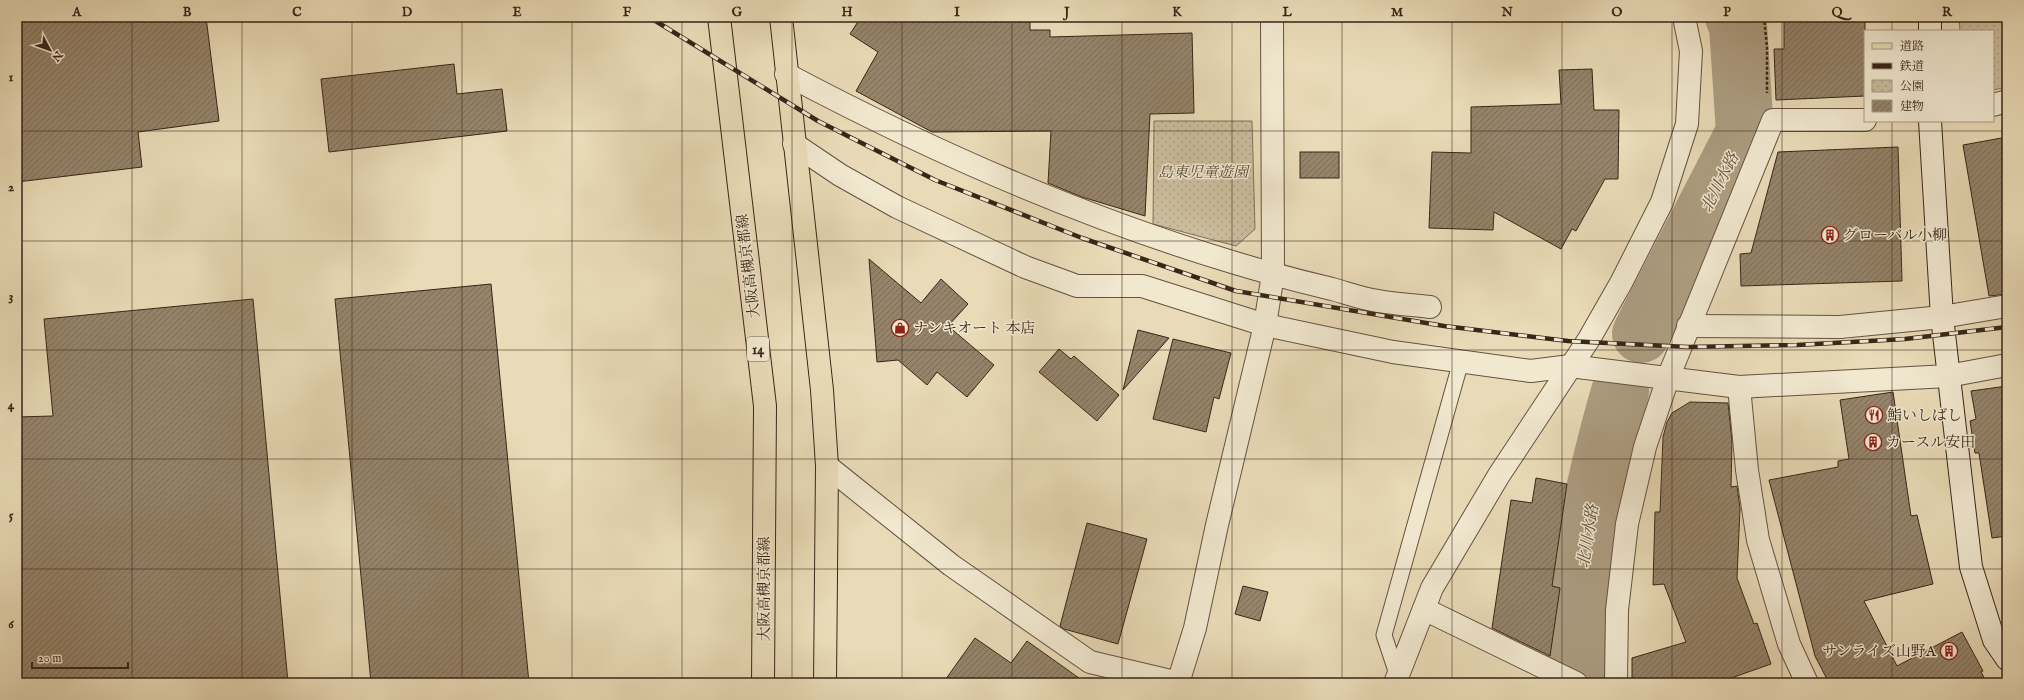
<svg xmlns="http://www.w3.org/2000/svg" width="2024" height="700" viewBox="0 0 2024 700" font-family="'IM FELL English','Noto Serif JP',serif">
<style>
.park{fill:url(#park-dots);stroke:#82705a}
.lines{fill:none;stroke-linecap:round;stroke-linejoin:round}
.river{stroke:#ad9d81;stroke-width:58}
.building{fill:url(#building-hatch);stroke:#392519}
.lane-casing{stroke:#655240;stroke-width:17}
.street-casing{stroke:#655240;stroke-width:24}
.secondary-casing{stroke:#392519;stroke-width:24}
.primary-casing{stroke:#392519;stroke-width:24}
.path{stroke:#392519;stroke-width:2.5;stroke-dasharray:3 2;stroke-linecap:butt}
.lane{stroke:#f1e8d0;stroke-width:15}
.street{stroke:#f1e8d0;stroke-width:22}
.secondary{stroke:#f1e8d0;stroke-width:22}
.primary{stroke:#e9dbb7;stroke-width:22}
.rail-casing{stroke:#392519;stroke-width:4.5}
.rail{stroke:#f1e8d0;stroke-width:3;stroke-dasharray:9;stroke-linecap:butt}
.grid{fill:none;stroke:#392519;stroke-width:1;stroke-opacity:0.55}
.labels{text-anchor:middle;stroke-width:3;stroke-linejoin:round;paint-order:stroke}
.shield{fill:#f1e8d0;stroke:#706050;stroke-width:1}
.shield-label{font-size:14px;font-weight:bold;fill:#392519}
.park-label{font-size:15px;font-style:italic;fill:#5e4b3a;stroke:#f1e8d0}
.poi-label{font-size:15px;fill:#392519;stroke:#f1e8d0;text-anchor:start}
.street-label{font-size:15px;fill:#392519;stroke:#f1e8d0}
.water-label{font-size:16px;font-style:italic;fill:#5c4938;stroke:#f1e8d0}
.neatline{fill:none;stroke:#392519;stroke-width:1.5}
.grid-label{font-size:13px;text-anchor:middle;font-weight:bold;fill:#392519}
</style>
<defs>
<pattern id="park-dots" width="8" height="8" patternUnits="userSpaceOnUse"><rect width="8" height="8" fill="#cbbc9c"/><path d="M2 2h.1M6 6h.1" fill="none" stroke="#afa186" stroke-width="1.8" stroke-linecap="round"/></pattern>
<pattern id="building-hatch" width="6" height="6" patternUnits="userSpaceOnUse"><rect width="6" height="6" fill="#95846b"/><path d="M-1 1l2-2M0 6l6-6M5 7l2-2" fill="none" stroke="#7b6c57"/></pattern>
</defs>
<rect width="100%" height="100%" fill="#e9dbb7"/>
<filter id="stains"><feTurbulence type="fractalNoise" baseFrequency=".005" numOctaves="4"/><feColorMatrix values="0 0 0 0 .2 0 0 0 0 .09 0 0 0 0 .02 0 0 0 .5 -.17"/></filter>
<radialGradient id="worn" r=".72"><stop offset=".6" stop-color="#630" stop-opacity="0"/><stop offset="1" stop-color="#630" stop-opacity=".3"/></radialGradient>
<g class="park">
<path d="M 1959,17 L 2007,17 L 2007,87 L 1993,90 L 1993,31 L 1960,31 Z"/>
<path d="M 1154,121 L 1252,121 L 1255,229 L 1236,246 L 1153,224 Z"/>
</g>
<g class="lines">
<g class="river">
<path d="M 1641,334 L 1745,132 L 1738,26 L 1734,17"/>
<path d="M 1577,683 C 1571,585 1593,486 1620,392"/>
</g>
</g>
<g class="building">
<path d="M 17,17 L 206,17 L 219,121 L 138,132 L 142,167 L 17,182 Z"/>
<path d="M 861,17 L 1007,17 L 1004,21 L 1030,21 L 1030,30 L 1050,30 L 1050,37 L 1192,33 L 1194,113 L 1150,114 L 1145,216 L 1082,197 L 1048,183 L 1051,131 L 932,132 L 856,91 L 878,52 L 850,34 Z"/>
<path d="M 1784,17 L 1865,18 L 1865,96 L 1776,100 L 1774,49 L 1784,49 Z"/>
<path d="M 454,64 L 457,94 L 502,89 L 507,131 L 329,152 L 321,79 Z"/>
<path d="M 1592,69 L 1594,110 L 1619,110 L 1618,179 L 1605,179 L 1576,231 L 1572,229 L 1561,249 L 1494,212 L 1493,230 L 1429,228 L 1432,152 L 1471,153 L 1471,107 L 1561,104 L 1559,70 Z"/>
<path d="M 2007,137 L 2007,294 L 1989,296 L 1963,145 Z"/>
<path d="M 1898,147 L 1902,281 L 1741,286 L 1740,254 L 1751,253 L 1778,152 Z"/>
<rect x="1300" y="152" width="39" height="26"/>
<path d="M 869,259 L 921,303 L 941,279 L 968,304 L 948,326 L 994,365 L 967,397 L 937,372 L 927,385 L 898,360 L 877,362 Z"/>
<path d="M 491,284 L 529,683 L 371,683 L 335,299 Z"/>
<path d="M 253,299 L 288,683 L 17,683 L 17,417 L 53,416 L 44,319 Z"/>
<path d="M 1138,330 L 1169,338 L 1123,390 Z"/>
<path d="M 1173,339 L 1231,353 L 1219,399 L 1214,397 L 1206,432 L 1153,419 Z"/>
<path d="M 1059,349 L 1071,359 L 1074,356 L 1119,395 L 1097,421 L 1039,372 Z"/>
<path d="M 2007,386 L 2007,536 L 1992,538 L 1979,453 L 1975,453 L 1970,421 L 1976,419 L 1971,391 Z"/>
<path d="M 1893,392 L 1911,516 L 1917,515 L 1933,584 L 1864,601 L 1897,666 L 1962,632 L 1983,671 L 1981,672 L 1987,683 L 1829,683 L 1815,656 L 1769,480 L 1838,467 L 1838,461 L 1849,459 L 1840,400 Z"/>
<path d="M 1690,402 L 1728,403 L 1732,441 L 1731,487 L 1737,486 L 1740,508 L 1737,578 L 1754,624 L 1757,623 L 1771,664 L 1717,683 L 1632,683 L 1632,658 L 1686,642 L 1664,584 L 1653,585 L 1655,512 L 1660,512 L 1663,437 L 1667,422 L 1672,413 Z"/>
<path d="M 1536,478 L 1567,484 L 1552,586 L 1560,588 L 1550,656 L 1492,628 L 1511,500 L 1532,503 Z"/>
<path d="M 1087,523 L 1147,539 L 1118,644 L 1064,629 L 1060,626 Z"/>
<path d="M 1243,586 L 1268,592 L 1260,621 L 1235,614 Z"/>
<path d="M 975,638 L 1011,663 L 1027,641 L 1086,683 L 943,683 Z"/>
</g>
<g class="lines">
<defs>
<path id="lane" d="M 1397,674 L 1384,635 L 1461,361"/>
<g id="street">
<path d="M 786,74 C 929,150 1076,215 1232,262 C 1265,272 1298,281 1332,289 C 1347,293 1363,299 1378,301 C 1395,304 1413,305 1430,307"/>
<path d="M 1993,105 L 2007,101"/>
<path d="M 794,144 L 840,175 L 897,207 L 1025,267 L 1077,286 L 1142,286 L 1265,325 L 1393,352 L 1531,371 L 1570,366 L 1739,387 L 1948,376 L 2007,365"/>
<path d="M 1688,326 L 1840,327 L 1942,317 L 2007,306"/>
<path d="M 1739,387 L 1747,470 L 1758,540 L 1789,644 L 1807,683"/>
<path d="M 827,466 L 951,565 L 1090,662 L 1179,683"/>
<path d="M 1424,609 L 1576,683"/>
<path d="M 1178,683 L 1195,628 L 1217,525 L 1265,325 L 1273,274 L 1272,17"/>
<path d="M 1395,683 L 1432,588 L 1499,475 L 1589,339 L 1621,283 L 1662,202 L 1687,124 L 1691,51 L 1684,17"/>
<path d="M 1616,683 L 1617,610 L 1627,524 L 1645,447 L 1668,378 L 1773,120 L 1865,120"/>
</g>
<g id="secondary">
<path d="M 1930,31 L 1930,17"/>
<path d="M 1930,121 L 1942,317 L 1971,567 L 1994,640 L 2007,659"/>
</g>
<g id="primary">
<path d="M 719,17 L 765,406 L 763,683"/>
<path d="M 781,17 L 822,390 L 827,466 L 825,683"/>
</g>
</defs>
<use href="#lane" class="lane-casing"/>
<use href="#street" class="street-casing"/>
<use href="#secondary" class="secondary-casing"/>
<use href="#primary" class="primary-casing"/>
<path class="path" d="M 1764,17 L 1767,47 L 1767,93"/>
<use href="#lane" class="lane"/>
<use href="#street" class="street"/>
<use href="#secondary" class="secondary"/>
<use href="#primary" class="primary"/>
<defs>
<path id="rail" d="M 649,17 L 818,121 L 935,180 L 1082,238 L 1236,291 L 1444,326 L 1568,341 L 1627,344 L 1688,347 L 1797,345 L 1905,339 L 2007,327"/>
</defs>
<use href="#rail" class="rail-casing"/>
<use href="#rail" class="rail"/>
</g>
<path class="grid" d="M 132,17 L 132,683M 242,17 L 242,683M 352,17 L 352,683M 462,17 L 462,683M 572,17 L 572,683M 682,17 L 682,683M 792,17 L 792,683M 902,17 L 902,683M 1012,17 L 1012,683M 1122,17 L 1122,683M 1232,17 L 1232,683M 1342,17 L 1342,683M 1452,17 L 1452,683M 1562,17 L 1562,683M 1672,17 L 1672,683M 1782,17 L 1782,683M 1892,17 L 1892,31M 1892,121 L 1892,683M 17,131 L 2007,131M 17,241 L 2007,241M 17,350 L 2007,350M 17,459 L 2007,459M 17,569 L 2007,569"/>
<defs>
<symbol id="building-ring" viewBox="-11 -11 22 22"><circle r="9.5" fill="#f1e8d0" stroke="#8f2418" stroke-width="1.5"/><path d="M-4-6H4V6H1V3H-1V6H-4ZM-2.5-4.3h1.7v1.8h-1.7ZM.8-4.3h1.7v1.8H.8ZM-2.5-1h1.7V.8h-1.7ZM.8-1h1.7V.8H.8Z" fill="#8f2418"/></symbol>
<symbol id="shop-ring" viewBox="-11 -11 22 22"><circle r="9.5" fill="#f1e8d0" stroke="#8f2418" stroke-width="1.5"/><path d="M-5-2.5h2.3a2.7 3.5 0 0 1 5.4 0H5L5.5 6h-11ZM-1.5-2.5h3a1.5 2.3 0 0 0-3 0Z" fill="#8f2418"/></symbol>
<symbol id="restaurant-ring" viewBox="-11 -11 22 22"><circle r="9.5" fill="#f1e8d0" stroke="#8f2418" stroke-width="1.5"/><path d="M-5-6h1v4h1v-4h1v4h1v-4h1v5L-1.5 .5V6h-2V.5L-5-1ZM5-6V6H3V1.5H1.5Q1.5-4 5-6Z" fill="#8f2418"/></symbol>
</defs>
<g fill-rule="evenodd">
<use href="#building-ring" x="1820" y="225" width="20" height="20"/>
<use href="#shop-ring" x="890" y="318" width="20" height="20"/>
<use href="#restaurant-ring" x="1864" y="405" width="20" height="20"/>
<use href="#building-ring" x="1863" y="432" width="20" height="20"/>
<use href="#building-ring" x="1939" y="641" width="20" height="20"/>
</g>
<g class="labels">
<rect class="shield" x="747" y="337" width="22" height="24" rx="3"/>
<g class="shield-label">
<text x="758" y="354">14</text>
</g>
<g class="park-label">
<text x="1203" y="177">島東児童遊園</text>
</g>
<g class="poi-label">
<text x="1843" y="240">グローバル小柳</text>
<text x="913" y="333">ナンキオート 本店</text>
<text x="1887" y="420">鮨いしばし</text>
<text x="1886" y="447">カースル安田</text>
<text x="1936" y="656" text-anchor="end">サンライズ山野A</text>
</g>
<g class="street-label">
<text transform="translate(748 266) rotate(-97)" y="5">大阪高槻京都線</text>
<text transform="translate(764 589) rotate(-90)" y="5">大阪高槻京都線</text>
</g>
<g class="water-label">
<text transform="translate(1719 182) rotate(-63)" y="6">北川水路</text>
<text transform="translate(1587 536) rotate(-81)" y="6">北川水路</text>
</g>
</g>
<rect width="2024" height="700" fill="none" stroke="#e9dbb7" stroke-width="44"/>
<rect x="1864" y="30" width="130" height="92" fill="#f1e8d0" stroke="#a79a87"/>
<rect x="1872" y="43" width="20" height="6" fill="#e9dbb7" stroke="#a79a87"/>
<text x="1900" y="50" font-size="12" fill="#392519">道路</text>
<rect x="1872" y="63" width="20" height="6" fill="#392519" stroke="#a79a87"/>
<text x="1900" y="70" font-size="12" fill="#392519">鉄道</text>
<rect x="1872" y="80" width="20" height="12" fill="url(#park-dots)" stroke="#a79a87"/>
<text x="1900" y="90" font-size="12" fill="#392519">公園</text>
<rect x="1872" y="100" width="20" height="12" fill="url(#building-hatch)" stroke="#a79a87"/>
<text x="1900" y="110" font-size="12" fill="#392519">建物</text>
<g transform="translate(50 50) rotate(131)" stroke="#f1e8d0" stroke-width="3" paint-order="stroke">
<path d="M0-3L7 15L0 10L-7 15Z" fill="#392519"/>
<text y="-6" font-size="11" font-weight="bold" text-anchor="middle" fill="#392519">N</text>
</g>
<path d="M32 662v6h96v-6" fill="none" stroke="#392519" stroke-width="2"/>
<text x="38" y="662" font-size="12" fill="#392519" stroke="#f1e8d0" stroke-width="3" paint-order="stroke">20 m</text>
<rect x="22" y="22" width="1980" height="656" class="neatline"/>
<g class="grid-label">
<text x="77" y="16">A</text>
<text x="187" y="16">B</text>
<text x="297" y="16">C</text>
<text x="407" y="16">D</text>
<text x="517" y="16">E</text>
<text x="627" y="16">F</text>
<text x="737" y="16">G</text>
<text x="847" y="16">H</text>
<text x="957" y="16">I</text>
<text x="1067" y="16">J</text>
<text x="1177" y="16">K</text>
<text x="1287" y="16">L</text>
<text x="1397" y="16">M</text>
<text x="1507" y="16">N</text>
<text x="1617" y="16">O</text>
<text x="1727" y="16">P</text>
<text x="1837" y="16">Q</text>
<text x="1947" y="16">R</text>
<text x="11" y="81">1</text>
<text x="11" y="191">2</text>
<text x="11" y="300">3</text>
<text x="11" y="409">4</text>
<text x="11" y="519">5</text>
<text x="11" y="628">6</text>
</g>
<rect width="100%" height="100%" filter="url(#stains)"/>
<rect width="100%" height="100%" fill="url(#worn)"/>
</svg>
